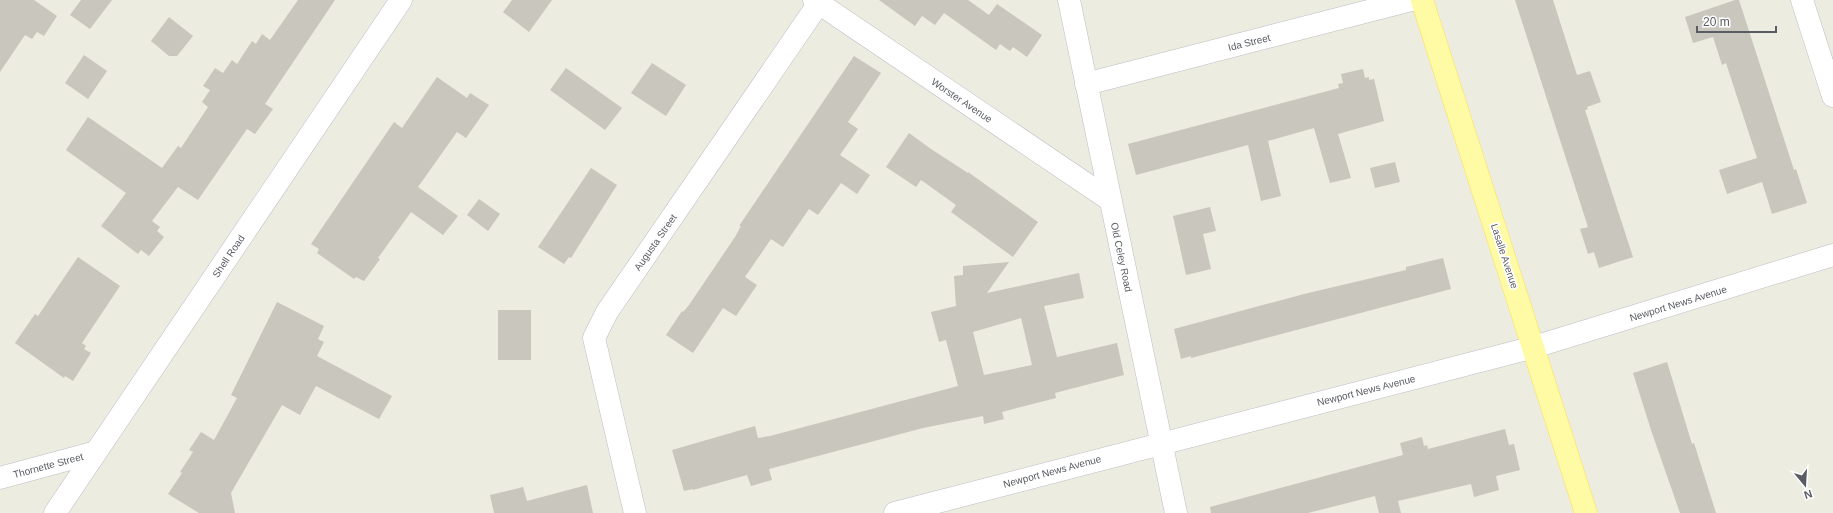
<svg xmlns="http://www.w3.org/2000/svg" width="1833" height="513" viewBox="0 0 1833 513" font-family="Arial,sans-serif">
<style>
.building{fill:#c8c6bd;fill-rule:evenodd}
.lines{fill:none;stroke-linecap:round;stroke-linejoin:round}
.minor-casing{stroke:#bbbdc3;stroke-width:23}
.major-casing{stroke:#fbdf4c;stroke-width:23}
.minor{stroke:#fff;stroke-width:22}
.major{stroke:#fffba4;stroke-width:22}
.labels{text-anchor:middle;stroke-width:3.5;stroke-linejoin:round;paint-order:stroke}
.street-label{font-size:10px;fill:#595c63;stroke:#fff}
</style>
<rect width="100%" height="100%" fill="#edece0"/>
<g class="building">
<path d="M 0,0 L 34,0 L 57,16 L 44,36 L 37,32 L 32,39 L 25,35 L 0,72 Z"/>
<path d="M 81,0 L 112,0 L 90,29 L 70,15 Z"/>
<path d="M 298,0 L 335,0 L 265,104 L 273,109 L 255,134 L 247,129 L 198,200 L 178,187 L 152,221 L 160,227 L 157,231 L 164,237 L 149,256 L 141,250 L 138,254 L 101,226 L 126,193 L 66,150 L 88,117 L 162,168 L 178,146 L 181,148 L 208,107 L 202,102 L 210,90 L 203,86 L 215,68 L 223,73 L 232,60 L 237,64 L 252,41 L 256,44 L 262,34 L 270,40 Z"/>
<path d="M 512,0 L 552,0 L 529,32 L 503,12 Z"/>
<path d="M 879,0 L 968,0 L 989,15 L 997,4 L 1042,35 L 1027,57 L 1013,47 L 1010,51 L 1000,44 L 996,50 L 944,13 L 935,25 L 922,16 L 915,26 Z"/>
<path d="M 1515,0 L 1553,0 L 1577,75 L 1590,71 L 1601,102 L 1587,107 L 1588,109 L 1585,110 L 1633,257 L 1599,268 L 1594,252 L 1588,254 L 1580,229 L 1588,227 Z"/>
<path d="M 1735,0 L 1739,0 L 1794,170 L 1796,169 L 1807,203 L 1772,214 L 1762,182 L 1727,194 L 1719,170 L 1757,158 L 1726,63 L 1722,65 L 1713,37 L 1693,43 L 1685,17 Z"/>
<path d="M 169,17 L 193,36 L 177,56 L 169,56 L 151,41 Z"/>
<path d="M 84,55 L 107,71 L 88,99 L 65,83 Z"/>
<path d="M 854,56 L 881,73 L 848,122 L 858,129 L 840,155 L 870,175 L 857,194 L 841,183 L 818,215 L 809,209 L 783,247 L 771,239 L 745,277 L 757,285 L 736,316 L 723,308 L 693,353 L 666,335 L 682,311 L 683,312 L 689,305 L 735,237 L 741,226 L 739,226 Z"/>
<path d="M 652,63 L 686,85 L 666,116 L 631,93 Z"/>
<path d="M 566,68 L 622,108 L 605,130 L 550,90 Z"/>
<path d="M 1363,69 L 1365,78 L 1369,77 L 1369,80 L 1374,79 L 1384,121 L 1338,134 L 1351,178 L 1330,183 L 1314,128 L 1268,141 L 1281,196 L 1261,201 L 1248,145 L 1136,175 L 1128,144 L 1339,88 L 1338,84 L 1343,83 L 1341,74 Z"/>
<path d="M 437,77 L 467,98 L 470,93 L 489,105 L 466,138 L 457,132 L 418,187 L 458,216 L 443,235 L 411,212 L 378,258 L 380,259 L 364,281 L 356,277 L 354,279 L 317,253 L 319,249 L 311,244 L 394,122 L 402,128 Z"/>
<path d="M 909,133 L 931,149 L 968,173 L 968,172 L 1038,222 L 1013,257 L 951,212 L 956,205 L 921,180 L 916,187 L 886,167 Z"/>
<path d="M 1395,162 L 1400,182 L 1375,188 L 1370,168 Z"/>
<path d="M 591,168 L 617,185 L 571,258 L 569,257 L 564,264 L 538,247 Z"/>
<path d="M 479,199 L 500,214 L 488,231 L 467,215 Z"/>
<path d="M 1210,207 L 1216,231 L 1203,234 L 1211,269 L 1186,275 L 1173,216 Z"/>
<path d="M 78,257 L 120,286 L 82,343 L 86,346 L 84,349 L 91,353 L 73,381 L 65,376 L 64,378 L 15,343 L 35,314 L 38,316 Z"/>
<path d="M 1443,258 L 1451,289 L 1191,358 L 1191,356 L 1181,359 L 1174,329 L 1304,294 L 1406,270 L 1406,267 Z"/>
<path d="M 1009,262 L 987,293 L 1079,273 L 1084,298 L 1044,306 L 1057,357 L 1117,343 L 1124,375 L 1055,393 L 1056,398 L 1002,412 L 1004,419 L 984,424 L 983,416 L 923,428 L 769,469 L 772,480 L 751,486 L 747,475 L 693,490 L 693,489 L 684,491 L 672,450 L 755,426 L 758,438 L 770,436 L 958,386 L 946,340 L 939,342 L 931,312 L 956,306 L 954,276 L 963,275 L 963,266 ZM 1021,318 L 1032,365 L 984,375 L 973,332 Z"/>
<path d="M 277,302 L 324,326 L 318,339 L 324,342 L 317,356 L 392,396 L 379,419 L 316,386 L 300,415 L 282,405 L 231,493 L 235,513 L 199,513 L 168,494 L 182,473 L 180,472 L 193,452 L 189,450 L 201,432 L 214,440 L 237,398 L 231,395 Z"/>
<rect x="498" y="310" width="33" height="50"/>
<path d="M 1667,362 L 1692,444 L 1694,443 L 1716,513 L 1680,513 L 1651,430 L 1633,373 Z"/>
<path d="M 1505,429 L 1509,445 L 1514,444 L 1520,470 L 1496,476 L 1499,490 L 1474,497 L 1471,484 L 1398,501 L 1401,513 L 1379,513 L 1375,496 L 1308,513 L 1211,513 L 1210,507 L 1403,455 L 1400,443 L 1422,437 L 1424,446 L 1427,445 L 1428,449 Z"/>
<path d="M 587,485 L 593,513 L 494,513 L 490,495 L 523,487 L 527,501 Z"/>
</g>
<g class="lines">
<defs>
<g id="minor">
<path d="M 814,0 L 1110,200"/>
<path d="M 1069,0 L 1176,513"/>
<path d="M 1802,0 L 1833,96"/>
<path d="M 1086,84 L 1411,0"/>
<path d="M 0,478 L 96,452"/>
<path d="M 55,513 L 401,0"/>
<path d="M 635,513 L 594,338 L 607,312 L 821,0"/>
<path d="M 895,513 L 1534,347 L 1833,255"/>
</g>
<path id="major" d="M 1422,0 L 1586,513"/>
</defs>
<use href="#minor" class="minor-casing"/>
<use href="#major" class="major-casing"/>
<use href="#minor" class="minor"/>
<use href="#major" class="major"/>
</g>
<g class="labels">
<g class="street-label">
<text transform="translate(1249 42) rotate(-14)" y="4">Ida Street</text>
<text transform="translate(962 100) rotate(34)" y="4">Worster Avenue</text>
<text transform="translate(655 242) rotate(-55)" y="4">Augusta Street</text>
<text transform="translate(228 256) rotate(-56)" y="4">Shell Road</text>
<text transform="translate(1505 256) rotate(72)" y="4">Lasalle Avenue</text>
<text transform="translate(1122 257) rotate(78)" y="4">Old Celey Road</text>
<text transform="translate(1678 303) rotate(-17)" y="4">Newport News Avenue</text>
<text transform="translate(1366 390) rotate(-14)" y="4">Newport News Avenue</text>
<text transform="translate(48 465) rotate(-15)" y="4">Thornette Street</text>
<text transform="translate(1052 471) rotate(-15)" y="4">Newport News Avenue</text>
</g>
</g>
<g transform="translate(1805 485) rotate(162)" stroke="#ffffff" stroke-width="3" paint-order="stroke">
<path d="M0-3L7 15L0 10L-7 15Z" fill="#595c63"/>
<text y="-6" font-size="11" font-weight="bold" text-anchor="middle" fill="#595c63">N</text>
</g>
<path d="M1697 26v6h79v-6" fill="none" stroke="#595c63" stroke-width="2"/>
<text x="1703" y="26" font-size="12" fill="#595c63" stroke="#ffffff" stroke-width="3" paint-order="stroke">20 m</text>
</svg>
